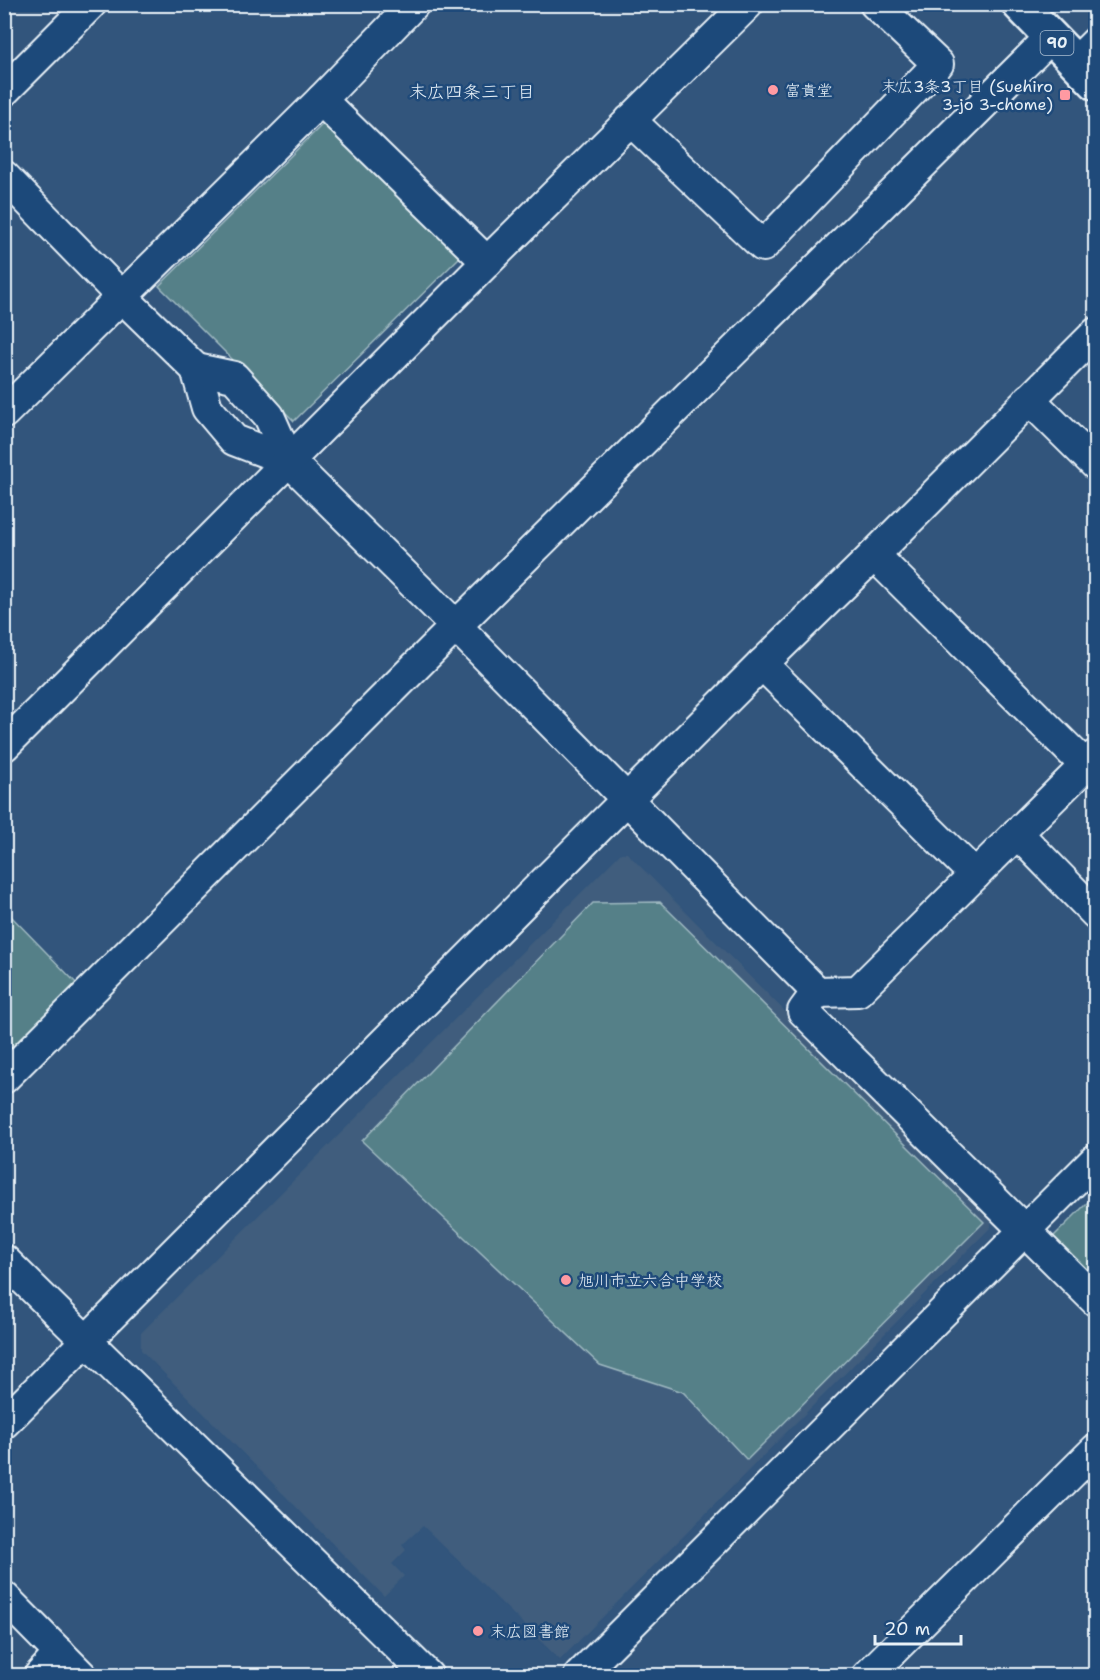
<svg xmlns="http://www.w3.org/2000/svg" width="1100" height="1680" viewBox="0 0 1100 1680" font-family="'Shantell Sans','Klee One',sans-serif">
<style>
.built{fill:#3f5d7d}
.green{fill:#558088;stroke:#9eb8c0;stroke-width:1.5}
.lines{fill:none;stroke-linecap:round;stroke-linejoin:round}
.minor-casing{stroke:#e8f1f8;stroke-width:34}
.major-casing{stroke:#e8f1f8;stroke-width:38}
.minor{stroke:#1f4a7a;stroke-width:30}
.major{stroke:#1f4a7a;stroke-width:33}
.poi-dot{fill:#ff9aa2;stroke:#1f4a7a;stroke-width:2}
.labels{text-anchor:middle;stroke-width:5;stroke-linejoin:round;paint-order:stroke}
.shield{fill:#1f4a7a;stroke:#acbfd2;stroke-width:1.5}
.shield-label{font-size:15px;font-weight:bold;fill:#e8f1f8}
.poi-label{font-size:16px;fill:#e8f1f8;stroke:#1f4a7a;text-anchor:start}
.neighbourhood-label{font-size:18px;fill:#e8f1f8;stroke:#1f4a7a}
</style>
<rect width="100%" height="100%" fill="#32557c"/>
<filter id="ink" filterUnits="userSpaceOnUse"><feTurbulence type="fractalNoise" baseFrequency=".0167" numOctaves="2"/><feDisplacementMap in="SourceGraphic" scale="12" xChannelSelector="R" yChannelSelector="G"/><feConvolveMatrix kernelMatrix="1 2 1 2 8 2 1 2 1" color-interpolation-filters="sRGB"/></filter>
<g filter="url(#ink)">
<path class="built" d="M 621,853 L 627,853 L 991,1218 L 991,1227 L 560,1660 L 423,1526 L 402,1545 L 406,1550 L 392,1564 L 404,1576 L 384,1596 L 141,1350 L 141,1333 Z"/>
<g class="green">
<path d="M 329,118 L 464,253 L 294,421 L 159,286 Z"/>
<path d="M 660,902 L 984,1222 L 747,1460 L 683,1392 L 600,1365 L 362,1141 L 593,903 Z"/>
<path d="M 5,910 L 78,985 L 5,1057 Z"/>
<path d="M 1095,1195 L 1095,1280 L 1053,1237 Z"/>
</g>
<g class="lines">
<defs>
<g id="minor">
<path d="M 1075,63 L 1096,42"/>
<path d="M 4,91 L 91,4"/>
<path d="M 321,100 L 487,262"/>
<path d="M 630,120 L 763,246 L 938,64 L 875,4"/>
<path d="M 4,176 L 121,296 L 196,369 L 207,408 L 234,440 L 289,461"/>
<path d="M 196,369 L 234,377 L 269,416 L 289,461 L 456,626 L 817,992 L 858,991 L 1096,755"/>
<path d="M 1029,399 L 1096,465"/>
<path d="M 4,413 L 321,100 L 414,4"/>
<path d="M 874,555 L 1085,765"/>
<path d="M 762,664 L 975,875"/>
<path d="M 4,746 L 487,262 L 748,4"/>
<path d="M 1017,833 L 1096,914"/>
<path d="M 817,992 L 803,1011 L 1096,1301"/>
<path d="M 4,1078 L 456,626 L 1051,37"/>
<path d="M 4,1260 L 428,1676"/>
<path d="M 4,1423 L 762,664 L 874,555 L 1096,333"/>
<path d="M 4,1597 L 82,1676"/>
<path d="M 39,1676 L 60,1653"/>
<path d="M 579,1676 L 1096,1159"/>
<path d="M 867,1676 L 1096,1449"/>
</g>
<path id="major" d="M 1019,4 L 1096,83"/>
</defs>
<use href="#minor" class="minor-casing"/>
<use href="#major" class="major-casing"/>
<use href="#minor" class="minor"/>
<use href="#major" class="major"/>
</g>
</g>
<g class="poi-dot">
<circle cx="773" cy="90" r="6"/>
<rect x="1059" y="89" width="12" height="12" rx="3"/>
<circle cx="566" cy="1280" r="6"/>
<circle cx="478" cy="1631" r="6"/>
</g>
<g class="labels">
<rect class="shield" x="1040.5" y="31" width="33" height="24" rx="4.5"/>
<g class="shield-label">
<text x="1057" y="48">90</text>
</g>
<g class="poi-label">
<text x="1053" y="92" text-anchor="end">末広3条3丁目 (Suehiro<tspan x="1053" dy="18">3-jo 3-chome)</tspan></text>
<text x="785" y="96">富貴堂</text>
<text x="578" y="1286">旭川市立六合中学校</text>
<text x="490" y="1637">末広図書館</text>
</g>
<g class="neighbourhood-label">
<text x="472" y="98">末広四条三丁目</text>
</g>
</g>
<rect width="1100" height="1680" fill="none" stroke="#1f4a7a" stroke-width="24"/>
<rect x="12" y="12" width="1076" height="1656" fill="none" stroke="#e8f1f8" stroke-width="2" filter="url(#ink)"/>
<path d="M875 1635v9h86v-9" fill="none" stroke="#e8f1f8" stroke-width="3"/>
<text x="884" y="1635" font-size="18" fill="#e8f1f8" stroke="#1f4a7a" stroke-width="4.5" paint-order="stroke">20 m</text>
</svg>
